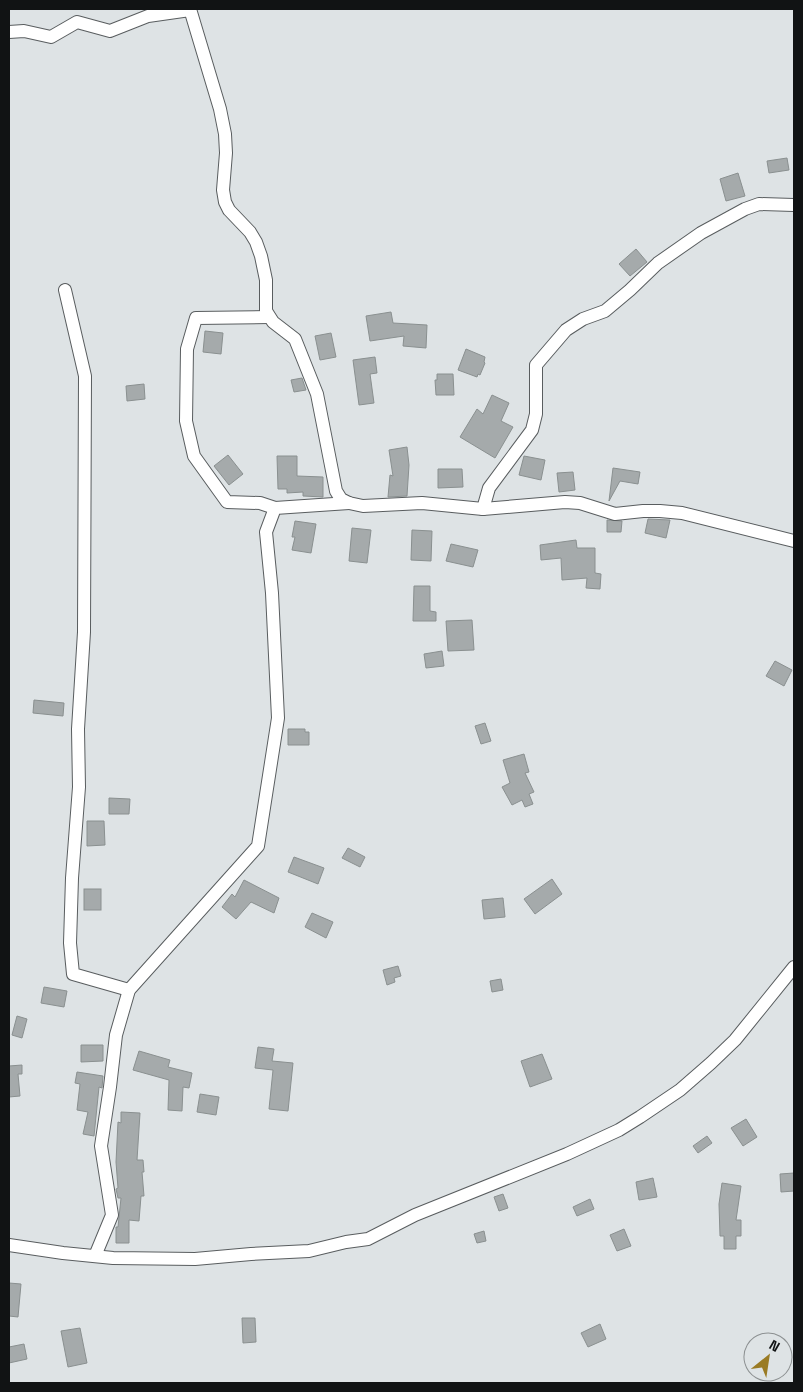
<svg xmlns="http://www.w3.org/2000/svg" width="803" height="1392" viewBox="0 0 803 1392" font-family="'Space Grotesk',sans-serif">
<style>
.building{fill:#a5aaab;stroke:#8a9090}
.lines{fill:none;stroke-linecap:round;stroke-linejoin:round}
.minor-casing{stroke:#595d5f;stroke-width:14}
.minor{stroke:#fff;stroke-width:12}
</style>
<rect width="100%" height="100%" fill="#dee3e5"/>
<g class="building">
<path d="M 787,158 L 789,170 L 769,173 L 767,161 Z"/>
<path d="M 738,173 L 745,196 L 726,201 L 720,179 Z"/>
<path d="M 636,249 L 647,262 L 630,276 L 619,264 Z"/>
<path d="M 391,312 L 393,323 L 427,325 L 426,348 L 403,346 L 404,336 L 370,341 L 366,316 Z"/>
<path d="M 205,331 L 223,333 L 221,354 L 203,352 Z"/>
<path d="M 331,333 L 336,357 L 320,360 L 315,336 Z"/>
<path d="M 466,349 L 485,357 L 484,362 L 485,363 L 480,375 L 478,374 L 477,377 L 458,370 Z"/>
<path d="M 375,357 L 377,373 L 370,374 L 374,403 L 359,405 L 353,360 Z"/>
<path d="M 437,374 L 453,374 L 454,395 L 436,395 L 435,380 L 437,380 Z"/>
<path d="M 302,378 L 306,390 L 294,392 L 291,380 Z"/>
<path d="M 144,384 L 145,399 L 127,401 L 126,386 Z"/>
<path d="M 492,395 L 509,403 L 501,421 L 513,427 L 495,458 L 460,437 L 477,409 L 483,414 Z"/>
<path d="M 407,447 L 409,465 L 407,496 L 388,497 L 390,475 L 393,476 L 389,450 Z"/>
<path d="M 228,455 L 243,474 L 229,485 L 214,466 Z"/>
<path d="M 277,456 L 297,456 L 297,476 L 323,477 L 323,497 L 303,496 L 303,492 L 287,493 L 287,489 L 278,489 Z"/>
<path d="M 524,456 L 545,460 L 541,480 L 519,475 Z"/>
<path d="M 613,468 L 640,472 L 638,484 L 620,481 L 609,501 Z"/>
<path d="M 438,469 L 462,469 L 463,487 L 438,488 Z"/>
<path d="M 573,472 L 575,490 L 559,492 L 557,473 Z"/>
<path d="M 648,519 L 670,520 L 666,538 L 645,533 Z"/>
<path d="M 607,520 L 622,521 L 621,532 L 607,532 Z"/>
<path d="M 295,521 L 316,524 L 311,553 L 292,550 L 295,537 L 292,537 Z"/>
<path d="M 352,528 L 371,530 L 367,563 L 349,561 Z"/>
<path d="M 412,530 L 432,531 L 431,561 L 411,560 Z"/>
<path d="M 576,540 L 577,548 L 595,548 L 595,573 L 601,574 L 600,589 L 586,588 L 587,578 L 562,580 L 561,558 L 541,560 L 540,545 Z"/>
<path d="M 451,544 L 478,550 L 473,567 L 446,561 Z"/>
<path d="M 414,586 L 430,586 L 430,611 L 436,612 L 436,621 L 413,621 Z"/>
<path d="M 472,620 L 474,650 L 448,651 L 446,621 Z"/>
<path d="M 442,651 L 444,666 L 426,668 L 424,654 Z"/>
<path d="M 775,661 L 792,670 L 784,686 L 766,676 Z"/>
<path d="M 34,700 L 64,703 L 63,716 L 33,713 Z"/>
<path d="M 485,723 L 491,741 L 481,744 L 475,726 Z"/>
<path d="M 288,729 L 305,729 L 305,732 L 309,732 L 309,745 L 288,745 Z"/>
<path d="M 524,754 L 529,772 L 525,773 L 534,792 L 529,794 L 533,804 L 525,807 L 522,800 L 512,805 L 502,787 L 510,783 L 503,760 Z"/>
<path d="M 109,798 L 130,799 L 129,814 L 109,814 Z"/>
<path d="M 87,821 L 104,821 L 105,845 L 87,846 Z"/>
<path d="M 348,848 L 365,857 L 360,867 L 342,858 Z"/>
<path d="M 294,857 L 324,868 L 318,884 L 288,872 Z"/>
<path d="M 552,879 L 562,894 L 535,914 L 524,899 Z"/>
<path d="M 244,880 L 279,898 L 274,913 L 251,902 L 236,919 L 222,907 L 232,894 L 235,897 Z"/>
<rect x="84" y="889" width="17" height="21"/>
<path d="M 503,898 L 505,917 L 484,919 L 482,900 Z"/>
<path d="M 312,913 L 333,922 L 326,938 L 305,927 Z"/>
<path d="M 398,966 L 401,976 L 394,978 L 395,982 L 387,985 L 383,970 Z"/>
<path d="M 501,979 L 503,990 L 492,992 L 490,981 Z"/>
<path d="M 44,987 L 67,991 L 64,1007 L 41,1003 Z"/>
<path d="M 17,1016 L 27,1019 L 22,1038 L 12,1035 Z"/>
<path d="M 81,1045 L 103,1045 L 103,1061 L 81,1062 Z"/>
<path d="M 258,1047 L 274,1049 L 272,1061 L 293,1063 L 288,1111 L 269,1109 L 273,1070 L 255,1068 Z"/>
<path d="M 139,1051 L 170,1060 L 168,1067 L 192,1073 L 189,1088 L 183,1087 L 182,1111 L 168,1110 L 169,1080 L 133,1070 Z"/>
<path d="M 542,1054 L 552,1079 L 530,1087 L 521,1061 Z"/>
<path d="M 22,1065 L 22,1074 L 18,1074 L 20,1096 L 9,1097 L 9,1066 Z"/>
<path d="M 77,1072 L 103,1076 L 102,1088 L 99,1087 L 94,1136 L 83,1134 L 88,1112 L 77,1110 L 80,1084 L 75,1083 Z"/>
<path d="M 200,1094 L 219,1097 L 216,1115 L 197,1112 Z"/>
<path d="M 121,1112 L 140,1113 L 137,1160 L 143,1160 L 144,1172 L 142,1172 L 144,1196 L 141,1196 L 139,1221 L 129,1220 L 129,1243 L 116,1243 L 116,1227 L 118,1227 L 121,1198 L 118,1198 L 116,1189 L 118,1188 L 116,1162 L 118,1122 L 121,1123 Z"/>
<path d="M 746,1119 L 757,1137 L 743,1146 L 731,1128 Z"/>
<path d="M 707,1136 L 712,1143 L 698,1153 L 693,1146 Z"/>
<path d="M 794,1173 L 794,1191 L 781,1192 L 780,1174 Z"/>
<path d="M 653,1178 L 657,1197 L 639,1200 L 636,1182 Z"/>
<path d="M 722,1183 L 741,1186 L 736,1220 L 741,1220 L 741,1236 L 736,1236 L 736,1249 L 724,1249 L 724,1236 L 720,1236 L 719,1204 Z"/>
<path d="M 503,1194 L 508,1208 L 499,1211 L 494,1197 Z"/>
<path d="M 590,1199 L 594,1209 L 577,1216 L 573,1207 Z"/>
<path d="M 624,1229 L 631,1246 L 617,1251 L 610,1235 Z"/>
<path d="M 484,1231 L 486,1241 L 477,1243 L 474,1234 Z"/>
<path d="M 9,1283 L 21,1284 L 18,1317 L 9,1316 Z"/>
<path d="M 242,1318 L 255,1318 L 256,1342 L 243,1343 Z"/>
<path d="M 600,1324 L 606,1339 L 588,1347 L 581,1333 Z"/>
<path d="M 80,1328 L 87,1363 L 68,1367 L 61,1331 Z"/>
<path d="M 24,1344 L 27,1359 L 9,1363 L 9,1347 Z"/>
</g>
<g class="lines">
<defs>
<g id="minor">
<path d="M 190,9 L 220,109 L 225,134 L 226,153 L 223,190 L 225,202 L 229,210 L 250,232 L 256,242 L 261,256 L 266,280 L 266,311 L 273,322 L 295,339 L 317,394 L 336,491 L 341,499 L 349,503 L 363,506 L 422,503 L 483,509 L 565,502 L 580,503 L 615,514 L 643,511 L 660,511 L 682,513 L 794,541"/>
<path d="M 9,32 L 24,31 L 51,37 L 77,22 L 110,31 L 148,16 L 190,10"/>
<path d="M 65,290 L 85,376 L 84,632 L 78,729 L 79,787 L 72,878 L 70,943 L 73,974 L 129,990"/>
<path d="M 269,317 L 196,318 L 187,349 L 186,421 L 194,456 L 227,502 L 260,503 L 275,508"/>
<path d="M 483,509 L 489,488 L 532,430 L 536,414 L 536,365 L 566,330 L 583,319 L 605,311 L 630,290 L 658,263 L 701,233 L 745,209 L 759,204 L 794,205"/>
<path d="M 9,1245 L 63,1253 L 113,1258 L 195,1259 L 251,1254 L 309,1251 L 346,1242 L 368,1239 L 415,1215 L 567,1154 L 619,1130 L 640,1117 L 680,1090 L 711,1063 L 735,1040 L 794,967"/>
<path d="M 95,1256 L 112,1215 L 101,1146 L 110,1087 L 116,1035 L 129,990 L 258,846 L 278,718 L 272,593 L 266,532 L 275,508 L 349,503"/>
</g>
</defs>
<use href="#minor" class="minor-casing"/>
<use href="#minor" class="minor"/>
</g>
<rect width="803" height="1392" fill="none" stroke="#111314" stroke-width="20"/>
<g transform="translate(768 1357) rotate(30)"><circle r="24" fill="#dee3e5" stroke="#8c9091"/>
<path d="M0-4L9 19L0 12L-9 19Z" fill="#9a7b24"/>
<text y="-8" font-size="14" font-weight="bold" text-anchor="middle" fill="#111314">N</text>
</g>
</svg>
